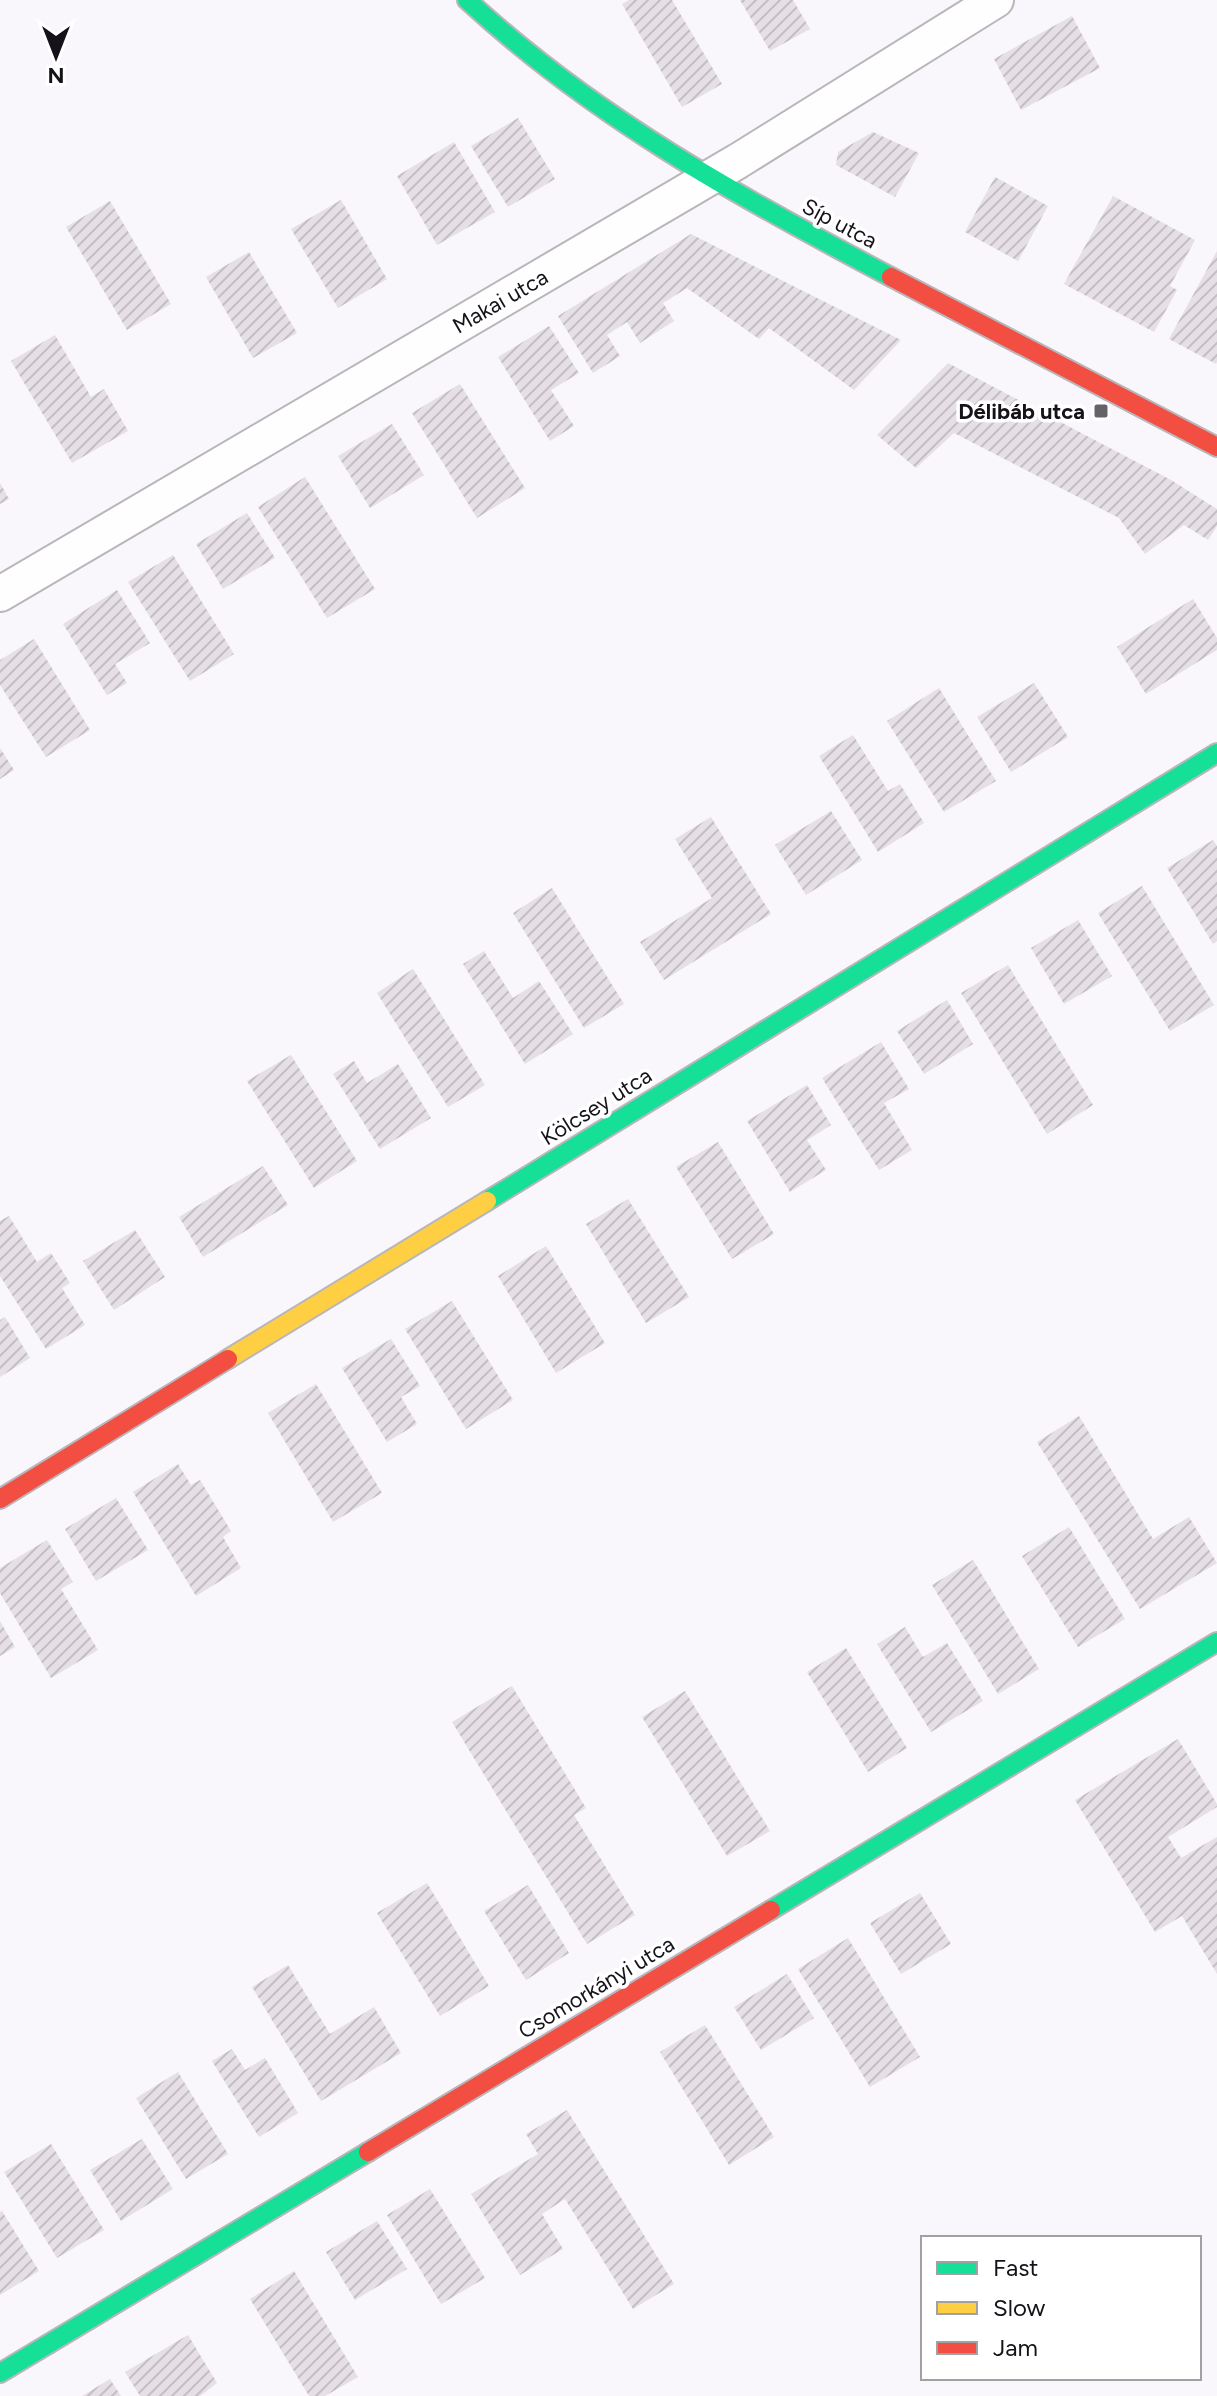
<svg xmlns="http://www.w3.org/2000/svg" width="1217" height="2396" viewBox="0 0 1217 2396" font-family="Figtree,sans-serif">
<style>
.building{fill:url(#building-hatch)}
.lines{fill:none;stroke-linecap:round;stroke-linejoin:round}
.street-casing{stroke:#b8b6bb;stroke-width:38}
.fast-casing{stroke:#b8b6bb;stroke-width:22}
.slow-casing{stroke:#b8b6bb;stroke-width:22}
.jam-casing{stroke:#b8b6bb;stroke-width:22}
.street{stroke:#fefefe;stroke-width:34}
.fast{stroke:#16e098;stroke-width:18}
.slow{stroke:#ffcf43;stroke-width:18}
.jam{stroke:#f24e42;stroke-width:18}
.poi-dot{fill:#656368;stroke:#fff;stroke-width:3}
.labels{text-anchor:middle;stroke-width:7;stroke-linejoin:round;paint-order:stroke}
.street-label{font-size:22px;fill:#151319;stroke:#fff}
.poi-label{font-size:22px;font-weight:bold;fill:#151319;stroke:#fff;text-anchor:end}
</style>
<defs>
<pattern id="building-hatch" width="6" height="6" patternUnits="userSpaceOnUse" patternTransform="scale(2)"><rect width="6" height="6" fill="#e6dfe6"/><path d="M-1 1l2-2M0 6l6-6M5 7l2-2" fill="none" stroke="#c4bec5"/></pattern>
</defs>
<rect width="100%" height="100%" fill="#f9f7fb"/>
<g class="building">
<path d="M 629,0 L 672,0 L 722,84 L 682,107 L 622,4 Z"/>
<path d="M 740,0 L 793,0 L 810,29 L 770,51 Z"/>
<path d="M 1072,16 L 1100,68 L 1021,110 L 994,59 Z"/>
<path d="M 518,118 L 555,179 L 508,207 L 471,146 Z"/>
<path d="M 873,132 L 919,153 L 895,197 L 836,165 L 838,152 Z"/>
<path d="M 454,142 L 495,212 L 437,245 L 397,176 Z"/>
<path d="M 995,177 L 1048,206 L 1018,261 L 965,232 Z"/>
<path d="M 1113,196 L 1195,240 L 1170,286 L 1177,290 L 1154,332 L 1064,284 Z"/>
<path d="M 341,200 L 387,279 L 338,308 L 291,229 Z"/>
<path d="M 110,201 L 171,304 L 127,330 L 66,227 Z"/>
<path d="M 691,234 L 801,290 L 901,340 L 854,390 L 769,328 L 759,339 L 687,288 L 663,303 L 674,321 L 640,343 L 627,322 L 607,335 L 620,356 L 593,373 L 558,316 Z"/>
<path d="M 1217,251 L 1217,362 L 1216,364 L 1169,339 Z"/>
<path d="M 249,252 L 297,333 L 253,358 L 206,277 Z"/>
<path d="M 549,326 L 579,373 L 551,390 L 574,426 L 550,441 L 498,357 Z"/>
<path d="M 55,335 L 91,397 L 104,389 L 128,431 L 72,463 L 11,361 Z"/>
<path d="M 948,363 L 1171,480 L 1217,509 L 1217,526 L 1208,540 L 1184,525 L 1145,554 L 1119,518 L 954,433 L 916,468 L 877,435 Z"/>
<path d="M 460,384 L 525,488 L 477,518 L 412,413 Z"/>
<path d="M 392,424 L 424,475 L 370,508 L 338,456 Z"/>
<path d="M 305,477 L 375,589 L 327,618 L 258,507 Z"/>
<path d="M 0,483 L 9,499 L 0,504 Z"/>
<path d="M 247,513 L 275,558 L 223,589 L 196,544 Z"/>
<path d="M 173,555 L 234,654 L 190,681 L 128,582 Z"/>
<path d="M 117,590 L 150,643 L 115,664 L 127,683 L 107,695 L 63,624 Z"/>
<path d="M 1193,599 L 1217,638 L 1217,650 L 1146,694 L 1117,647 Z"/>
<path d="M 34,639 L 90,730 L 46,757 L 0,685 L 0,660 Z"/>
<path d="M 1034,683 L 1068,737 L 1011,772 L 977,717 Z"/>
<path d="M 939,688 L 996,781 L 944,812 L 887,721 Z"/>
<path d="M 853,735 L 888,791 L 900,784 L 924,823 L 878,852 L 819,756 Z"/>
<path d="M 0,748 L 14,770 L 0,779 Z"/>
<path d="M 831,811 L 862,860 L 806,895 L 775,845 Z"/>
<path d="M 711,817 L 771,914 L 664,980 L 640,942 L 712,898 L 675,839 Z"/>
<path d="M 1213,840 L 1217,846 L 1217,941 L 1213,944 L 1167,868 Z"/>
<path d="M 1142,886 L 1214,1005 L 1170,1031 L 1098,913 Z"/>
<path d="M 552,888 L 624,1004 L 584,1028 L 513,913 Z"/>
<path d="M 1078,920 L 1112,976 L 1064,1004 L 1031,948 Z"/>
<path d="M 484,951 L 513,998 L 539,981 L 573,1034 L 525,1064 L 463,964 Z"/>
<path d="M 1008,965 L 1093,1105 L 1047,1134 L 961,993 Z"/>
<path d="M 413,969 L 485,1085 L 448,1107 L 377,993 Z"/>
<path d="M 947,1000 L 973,1044 L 924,1074 L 897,1031 Z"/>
<path d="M 881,1042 L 909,1089 L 884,1103 L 912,1150 L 879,1170 L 822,1078 Z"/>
<path d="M 291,1055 L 357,1161 L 314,1188 L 247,1081 Z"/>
<path d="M 354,1061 L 367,1083 L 398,1064 L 431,1118 L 380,1149 L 333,1074 Z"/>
<path d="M 807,1085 L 831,1125 L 807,1140 L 826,1170 L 790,1192 L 747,1121 Z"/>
<path d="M 718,1142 L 774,1234 L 732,1259 L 676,1167 Z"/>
<path d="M 263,1166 L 288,1205 L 203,1257 L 179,1217 Z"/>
<path d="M 628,1199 L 689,1297 L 646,1323 L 586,1224 Z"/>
<path d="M 9,1216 L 37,1262 L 51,1253 L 70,1283 L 62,1288 L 85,1325 L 46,1349 L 0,1276 L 0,1221 Z"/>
<path d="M 135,1230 L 165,1277 L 114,1310 L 83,1261 Z"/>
<path d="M 546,1246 L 605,1343 L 556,1373 L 498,1276 Z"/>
<path d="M 452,1301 L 513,1400 L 466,1429 L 405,1329 Z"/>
<path d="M 5,1317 L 30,1358 L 0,1377 L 0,1320 Z"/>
<path d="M 391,1339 L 420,1386 L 401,1397 L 417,1424 L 387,1442 L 342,1368 Z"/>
<path d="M 316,1384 L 382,1493 L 333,1522 L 268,1413 Z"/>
<path d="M 1079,1416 L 1153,1539 L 1189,1517 L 1217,1563 L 1140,1609 L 1037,1442 Z"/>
<path d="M 178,1464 L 191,1485 L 200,1480 L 231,1531 L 223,1537 L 241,1568 L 196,1596 L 133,1492 Z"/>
<path d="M 116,1498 L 148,1550 L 96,1581 L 65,1529 Z"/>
<path d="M 1069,1527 L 1125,1619 L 1078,1647 L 1022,1556 Z"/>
<path d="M 47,1540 L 73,1582 L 61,1589 L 98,1650 L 51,1678 L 0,1593 L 0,1568 Z"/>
<path d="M 973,1560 L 1039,1669 L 998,1694 L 932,1585 Z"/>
<path d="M 0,1621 L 15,1647 L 0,1656 Z"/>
<path d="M 905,1627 L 923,1657 L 947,1643 L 983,1701 L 931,1732 L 877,1644 Z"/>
<path d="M 846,1648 L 907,1748 L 868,1772 L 807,1672 Z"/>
<path d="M 512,1686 L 586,1808 L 574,1815 L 635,1915 L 587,1944 L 452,1722 Z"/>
<path d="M 685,1691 L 770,1831 L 727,1856 L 642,1717 Z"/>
<path d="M 1178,1739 L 1217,1804 L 1217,1807 L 1168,1837 L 1181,1858 L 1217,1837 L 1217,1974 L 1182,1916 L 1155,1932 L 1075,1800 Z"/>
<path d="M 427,1883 L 489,1986 L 440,2016 L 377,1913 Z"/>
<path d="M 528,1885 L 569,1953 L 526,1980 L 484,1911 Z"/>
<path d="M 920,1893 L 951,1944 L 901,1974 L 870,1923 Z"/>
<path d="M 848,1938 L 920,2057 L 870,2087 L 798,1969 Z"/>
<path d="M 288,1965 L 330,2034 L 374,2007 L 401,2053 L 321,2101 L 252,1987 Z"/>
<path d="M 787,1974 L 814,2018 L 761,2050 L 734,2007 Z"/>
<path d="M 705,2025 L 774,2137 L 729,2165 L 660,2052 Z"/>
<path d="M 232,2049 L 245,2070 L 265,2058 L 298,2113 L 259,2137 L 212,2061 Z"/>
<path d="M 178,2072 L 228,2154 L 186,2179 L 136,2098 Z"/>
<path d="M 567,2110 L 674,2284 L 633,2309 L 565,2199 L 542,2214 L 563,2249 L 520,2275 L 471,2194 L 538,2154 L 526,2134 Z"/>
<path d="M 142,2139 L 173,2189 L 121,2221 L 90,2170 Z"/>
<path d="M 51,2144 L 104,2230 L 57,2258 L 4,2172 Z"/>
<path d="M 430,2189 L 485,2278 L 441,2304 L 387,2215 Z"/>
<path d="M 2,2211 L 39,2271 L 0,2295 L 0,2212 Z"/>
<path d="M 377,2221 L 407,2269 L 355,2300 L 326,2252 Z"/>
<path d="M 294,2271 L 358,2377 L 325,2396 L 309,2396 L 250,2299 Z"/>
<path d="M 188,2335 L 217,2383 L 200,2396 L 140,2396 L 125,2372 Z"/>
<path d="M 110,2379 L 121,2396 L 82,2396 Z"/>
</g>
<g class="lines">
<defs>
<path id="street" d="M 0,594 L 738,161 L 996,0"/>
<g id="fast">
<path d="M 467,0 C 594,117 739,197 891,277"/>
<path d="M 487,1201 L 1217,753"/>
<path d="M 771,1910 L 1217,1642"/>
<path d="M 0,2373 L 368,2152"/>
</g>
<path id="slow" d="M 228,1359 L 487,1201"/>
<g id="jam">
<path d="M 891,277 L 1217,447"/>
<path d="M 0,1499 L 228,1359"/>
<path d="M 368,2152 L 771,1910"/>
</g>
</defs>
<use href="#street" class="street-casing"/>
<use href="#fast" class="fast-casing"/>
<use href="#slow" class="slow-casing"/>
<use href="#jam" class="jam-casing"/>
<use href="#street" class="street"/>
<use href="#fast" class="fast"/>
<use href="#slow" class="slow"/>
<use href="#jam" class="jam"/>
</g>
<rect class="poi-dot" x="1093" y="403" width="16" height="16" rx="4"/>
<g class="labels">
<g class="street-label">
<text transform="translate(840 223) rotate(28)" y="8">Síp utca</text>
<text transform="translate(500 301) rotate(-30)" y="8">Makai utca</text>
<text transform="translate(596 1106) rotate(-32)" y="8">Kölcsey utca</text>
<text transform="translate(596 1987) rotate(-31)" y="8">Csomorkányi utca</text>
</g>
<g class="poi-label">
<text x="1085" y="419">Délibáb utca</text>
</g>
</g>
<rect x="921" y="2236" width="280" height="144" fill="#ffffff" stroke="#a1a1a3" stroke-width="2"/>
<rect x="937" y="2262" width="40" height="12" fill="#16e098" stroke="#a1a1a3" stroke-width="2"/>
<text x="993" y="2276" font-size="24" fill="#151319">Fast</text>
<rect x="937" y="2302" width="40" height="12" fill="#ffcf43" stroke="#a1a1a3" stroke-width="2"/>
<text x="993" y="2316" font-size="24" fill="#151319">Slow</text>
<rect x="937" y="2342" width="40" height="12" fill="#f24e42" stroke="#a1a1a3" stroke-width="2"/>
<text x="993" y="2356" font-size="24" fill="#151319">Jam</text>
<g transform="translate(56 56) rotate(180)" stroke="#ffffff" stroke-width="6" paint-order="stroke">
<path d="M0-6L14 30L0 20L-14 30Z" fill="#151319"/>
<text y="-12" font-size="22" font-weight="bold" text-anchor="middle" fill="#151319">N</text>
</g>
</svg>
